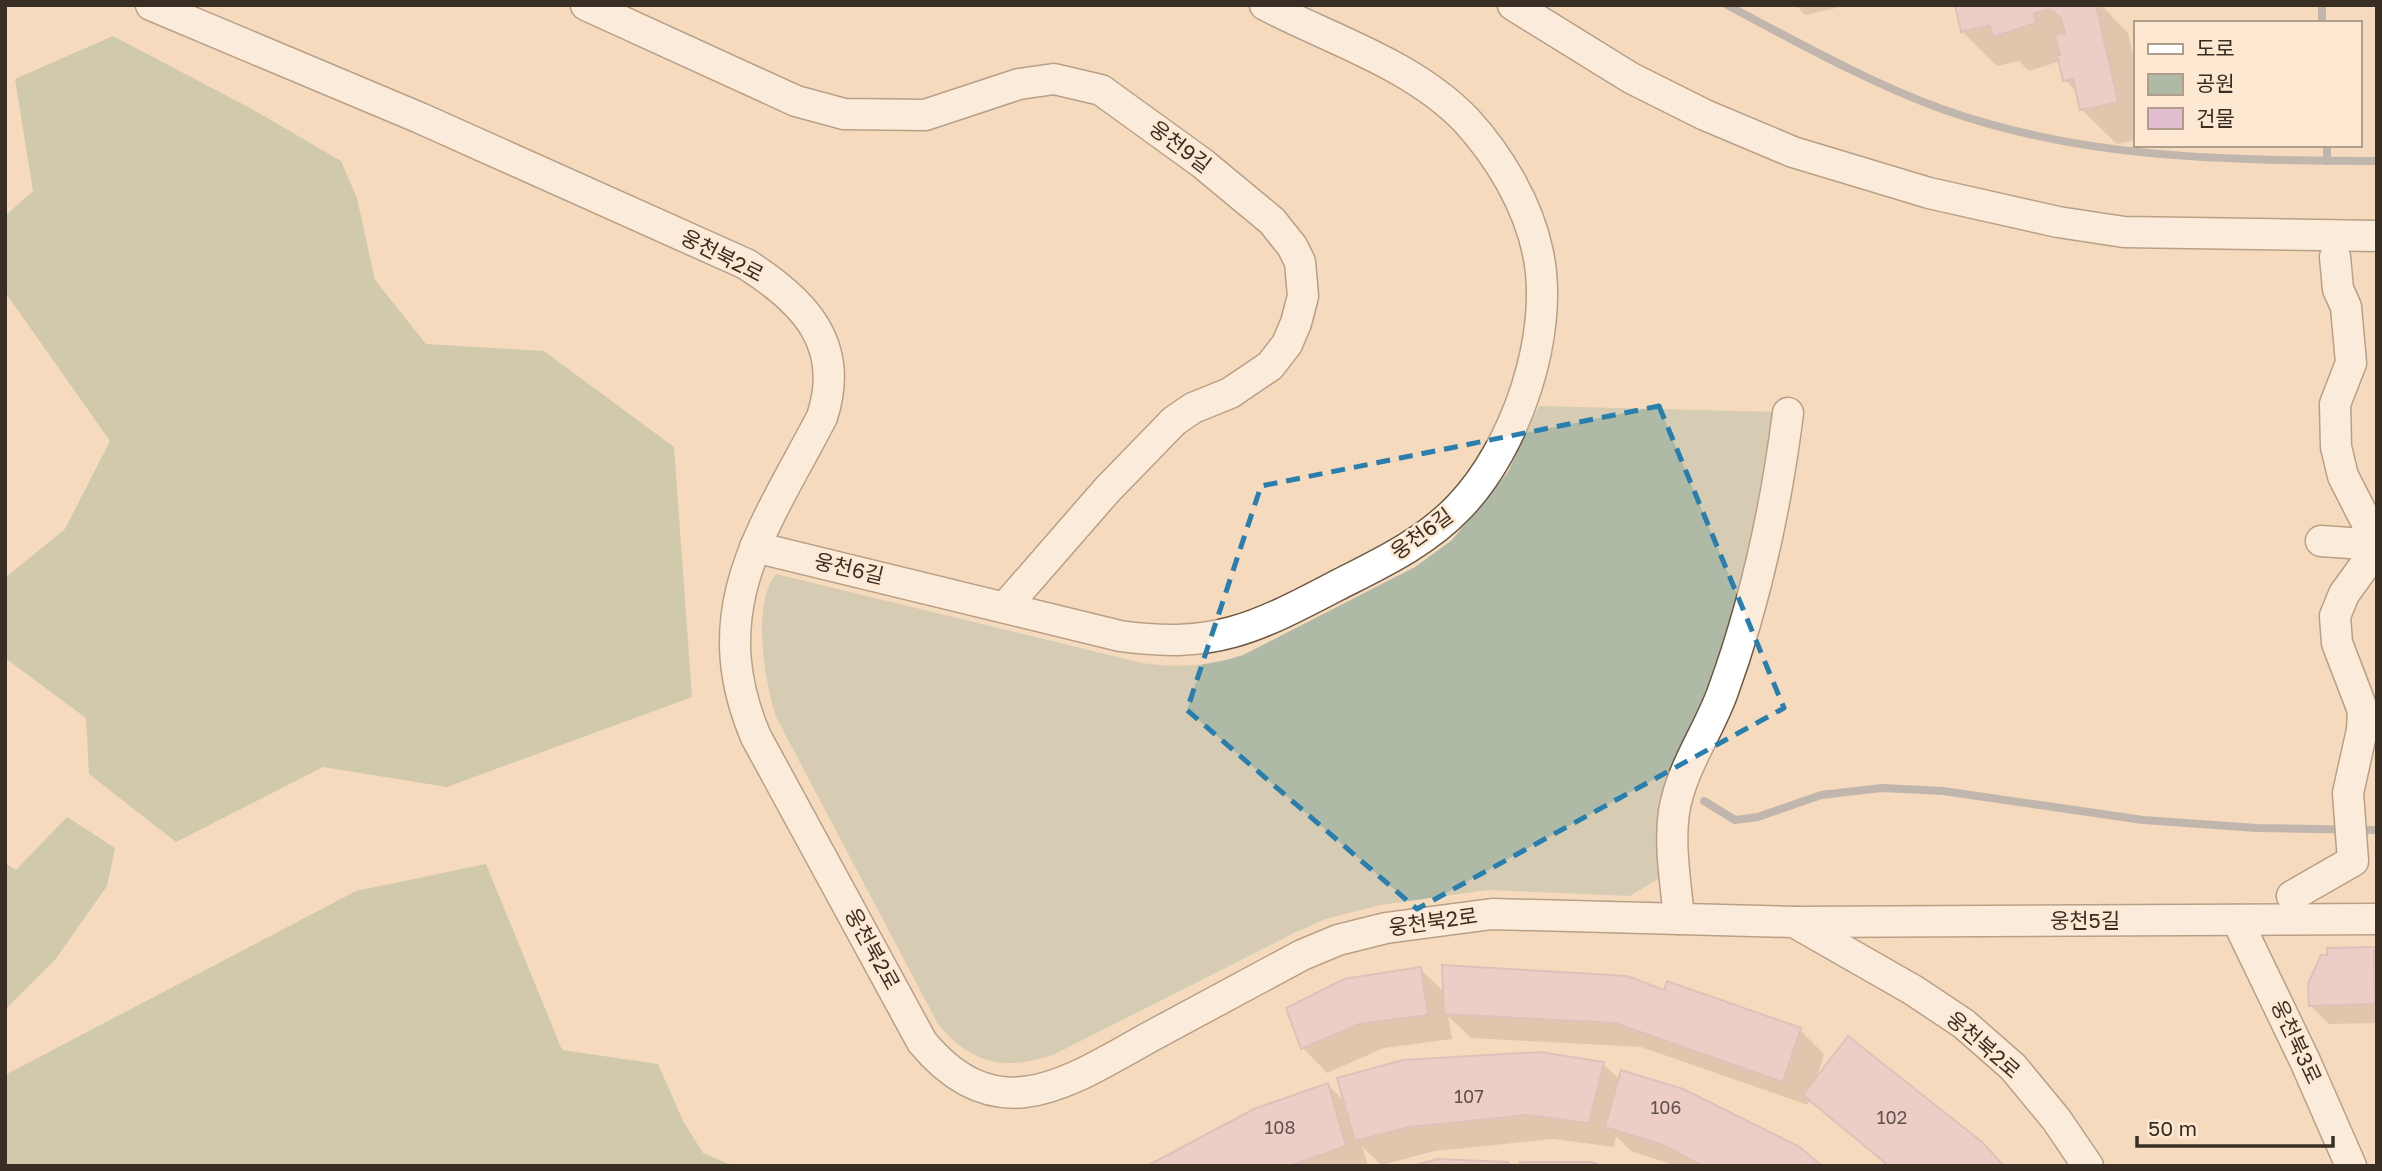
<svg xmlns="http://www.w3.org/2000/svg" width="2382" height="1171" viewBox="0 0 2382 1171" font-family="'Golos Text','Noto Sans KR',sans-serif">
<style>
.green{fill:#afbaa6}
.forest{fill:#a3b496}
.shadow{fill:#0003}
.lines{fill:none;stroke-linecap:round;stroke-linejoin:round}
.stream{stroke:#7f8a99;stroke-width:8}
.building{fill:#e2bed1;stroke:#c6a3b6;stroke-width:2}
.street-casing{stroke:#6f5840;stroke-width:33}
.street{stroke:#fff;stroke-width:30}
.marked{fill:none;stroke:#287ead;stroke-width:5;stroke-dasharray:14 9;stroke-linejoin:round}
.labels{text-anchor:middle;stroke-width:5;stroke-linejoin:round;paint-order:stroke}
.number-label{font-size:18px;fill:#62524e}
.street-label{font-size:21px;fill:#382e23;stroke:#fee8d2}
</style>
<rect width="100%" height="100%" fill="#f5dabe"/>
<path class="green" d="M 1539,406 L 1776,412 L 1761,521 L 1665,875 L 1630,896 L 1488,890 L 1380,905 L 1326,919 L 1296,932 L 1055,1054 C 1006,1071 973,1066 938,1024 L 776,717 C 765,682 751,605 776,574 L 1142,663 C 1177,668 1210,666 1243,655 L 1415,567 L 1452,540 L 1508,472 Z"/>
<g class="forest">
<path d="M 113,36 L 250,108 L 341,161 L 357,198 L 375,280 L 426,344 L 544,351 L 674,447 L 692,697 L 447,787 L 323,767 L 176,842 L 89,774 L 86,718 L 5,658 L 5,578 L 65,529 L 110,441 L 5,292 L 5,216 L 33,191 L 15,79 Z"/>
<path d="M 67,817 L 115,848 L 107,886 L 55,960 L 5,1010 L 5,863 L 16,870 Z"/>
<path d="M 486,864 L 562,1050 L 658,1064 L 683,1121 L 703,1153 L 734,1166 L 5,1166 L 5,1075 L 356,891 Z"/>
</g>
<g class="shadow">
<path d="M 1796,5 L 1839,5 L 1840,7 L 1805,15 Z"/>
<path d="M 1956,5 L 2101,5 L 2128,33 L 2135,64 L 2135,140 L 2117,144 L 2082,110 L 2078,93 L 2065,80 L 2061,61 L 2029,71 L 2019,61 L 1997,66 L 1962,31 Z"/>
<path d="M 2373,949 L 2377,953 L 2377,1023 L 2329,1024 L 2310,1005 Z"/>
<path d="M 1420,969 L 1445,993 L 1665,993 L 1800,1030 L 1824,1054 L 1816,1080 L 2004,1166 L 1887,1166 L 1810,1099 L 1808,1105 L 1641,1047 L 1471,1038 L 1448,1016 L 1452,1039 L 1384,1048 L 1327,1073 L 1303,1048 L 1288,1008 Z"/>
<path d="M 1603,1064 L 1620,1080 L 1819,1166 L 1677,1166 L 1631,1151 L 1616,1136 L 1614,1147 L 1553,1139 L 1435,1151 L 1381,1165 L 1362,1146 L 1368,1166 L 1151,1166 L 1328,1085 L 1346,1103 Z"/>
</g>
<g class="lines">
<g class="stream">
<path d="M 1727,5 C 1797,42 1868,82 1942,109 C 2085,160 2227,160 2377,161"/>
<path d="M 2322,5 L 2322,23"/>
<path d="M 2327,145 L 2327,161"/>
<path d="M 1704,801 L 1735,820 L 1758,817 L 1821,795 L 1882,788 L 1943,791 L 2143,820 L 2257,828 L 2377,830"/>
</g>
</g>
<g class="building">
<path d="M 1955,5 L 2096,5 L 2118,102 L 2080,110 L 2073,79 L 2063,81 L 2057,55 L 2060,55 L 2055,35 L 2065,33 L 2061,18 L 2050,9 L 2034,13 L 2036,23 L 1993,37 L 1990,25 L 1961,32 Z"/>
<path d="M 2374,947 L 2375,1004 L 2309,1006 L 2308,984 L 2321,955 L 2327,955 L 2327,948 Z"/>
<path d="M 1442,965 L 1627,976 L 1664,990 L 1667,981 L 1801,1028 L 1783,1082 L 1615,1023 L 1444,1014 Z"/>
<path d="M 1421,967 L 1428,1015 L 1359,1024 L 1301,1049 L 1286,1008 L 1344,979 Z"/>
<path d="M 1848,1036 L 1982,1142 L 2004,1166 L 1889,1166 L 1803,1095 Z"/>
<path d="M 1540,1052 L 1604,1062 L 1589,1123 L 1527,1115 L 1410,1127 L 1355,1141 L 1337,1078 L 1403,1060 Z"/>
<path d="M 1621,1070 L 1683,1089 L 1800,1147 L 1822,1166 L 1703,1166 L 1663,1145 L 1605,1127 Z"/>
<path d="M 1328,1083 L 1346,1146 L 1289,1166 L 1147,1166 L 1254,1109 Z"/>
<path d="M 1437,1159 L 1508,1162 L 1508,1166 L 1413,1166 Z"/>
<path d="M 1520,1162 L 1592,1162 L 1601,1166 L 1520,1166 Z"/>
</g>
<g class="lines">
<defs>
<g id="street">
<path d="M 151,5 L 420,118 L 746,264 C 804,301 846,344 822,417 C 765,527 701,608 756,737 L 922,1042 C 1000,1136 1072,1079 1157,1033 C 1205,1007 1254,981 1302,955 L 1338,940 L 1386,928 L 1492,914 L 1794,922 L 1913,990 L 1964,1024 L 2013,1067 L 2056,1119 L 2088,1166"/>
<path d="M 586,5 L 796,101 L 844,114 L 925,115 L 1019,84 L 1054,79 L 1101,90 L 1202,163 L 1272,221 L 1292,246 L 1300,262 L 1303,296 L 1296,323 L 1287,344 L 1270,366 L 1230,393 L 1193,408 L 1174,421 L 1107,490 L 1006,606"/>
<path d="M 1513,5 L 1631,78 L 1705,115 L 1793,152 L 1929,193 L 2058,222 L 2124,232 L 2377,236"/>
<path d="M 2321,541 L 2377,545"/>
<path d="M 755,547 L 1120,636 C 1214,649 1254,629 1336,586 C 1379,564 1425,543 1459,507 C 1516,448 1555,334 1538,253 C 1528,204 1499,156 1466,120 C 1412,64 1332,40 1265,5"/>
<path d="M 2292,896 L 2353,861 L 2348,793 L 2362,730 L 2363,711 L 2337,643 L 2335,616 L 2344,594 L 2370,558 L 2374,537 L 2343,476 L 2336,447 L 2335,404 L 2351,363 L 2346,307 L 2338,289 L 2335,257"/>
<path d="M 1679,919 C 1676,884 1669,846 1674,812 C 1681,769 1707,734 1722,694 C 1755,604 1776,508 1788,413"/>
<path d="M 2237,920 L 2305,1061 L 2351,1166"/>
<path d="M 1796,922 L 2377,919"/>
</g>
</defs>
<use href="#street" class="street-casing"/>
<use href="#street" class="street"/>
</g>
<path d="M0 0H2382V1171H0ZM 1659,406 L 1784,708 L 1417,909 L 1187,710 L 1261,486 Z" fill="#f5dabe" fill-opacity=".55" fill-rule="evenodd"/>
<path class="marked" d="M 1659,406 L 1784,708 L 1417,909 L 1187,710 L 1261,486 Z"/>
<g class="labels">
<g class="number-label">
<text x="1469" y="1103">107</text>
<text x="1666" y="1114">106</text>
<text x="1892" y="1124">102</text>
<text x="1280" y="1134">108</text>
</g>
<g class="street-label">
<text transform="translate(1180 147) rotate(37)" y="7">웅천9길</text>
<text transform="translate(722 256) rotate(27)" y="7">웅천북2로</text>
<text transform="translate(1422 534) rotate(-36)" y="7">웅천6길</text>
<text transform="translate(849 569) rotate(13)" y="7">웅천6길</text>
<text x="2085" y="928">웅천5길</text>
<text transform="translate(1433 922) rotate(-8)" y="7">웅천북2로</text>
<text transform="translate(872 949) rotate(61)" y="7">웅천북2로</text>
<text transform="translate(2296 1042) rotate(65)" y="7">웅천북3로</text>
<text transform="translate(1983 1045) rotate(41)" y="7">웅천북2로</text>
</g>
</g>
<rect width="2382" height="1171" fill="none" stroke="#382e23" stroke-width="14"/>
<rect x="2134" y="21" width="228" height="126" fill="#fee8d2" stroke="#af9e8c" stroke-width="2"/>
<rect x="2148" y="44" width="35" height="10" fill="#ffffff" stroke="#af9e8c" stroke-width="2"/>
<text x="2196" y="56" font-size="21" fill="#382e23">도로</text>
<rect x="2148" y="74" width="35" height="21" fill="#afbaa6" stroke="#af9e8c" stroke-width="2"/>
<text x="2196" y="91" font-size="21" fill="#382e23">공원</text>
<rect x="2148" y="108" width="35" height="21" fill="#e2bed1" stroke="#af9e8c" stroke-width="2"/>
<text x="2196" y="126" font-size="21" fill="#382e23">건물</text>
<path d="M2137 1136v10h196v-10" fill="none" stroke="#382e23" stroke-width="3.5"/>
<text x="2148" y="1136" font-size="21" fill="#382e23" stroke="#fee8d2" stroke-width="5" paint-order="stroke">50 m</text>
</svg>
